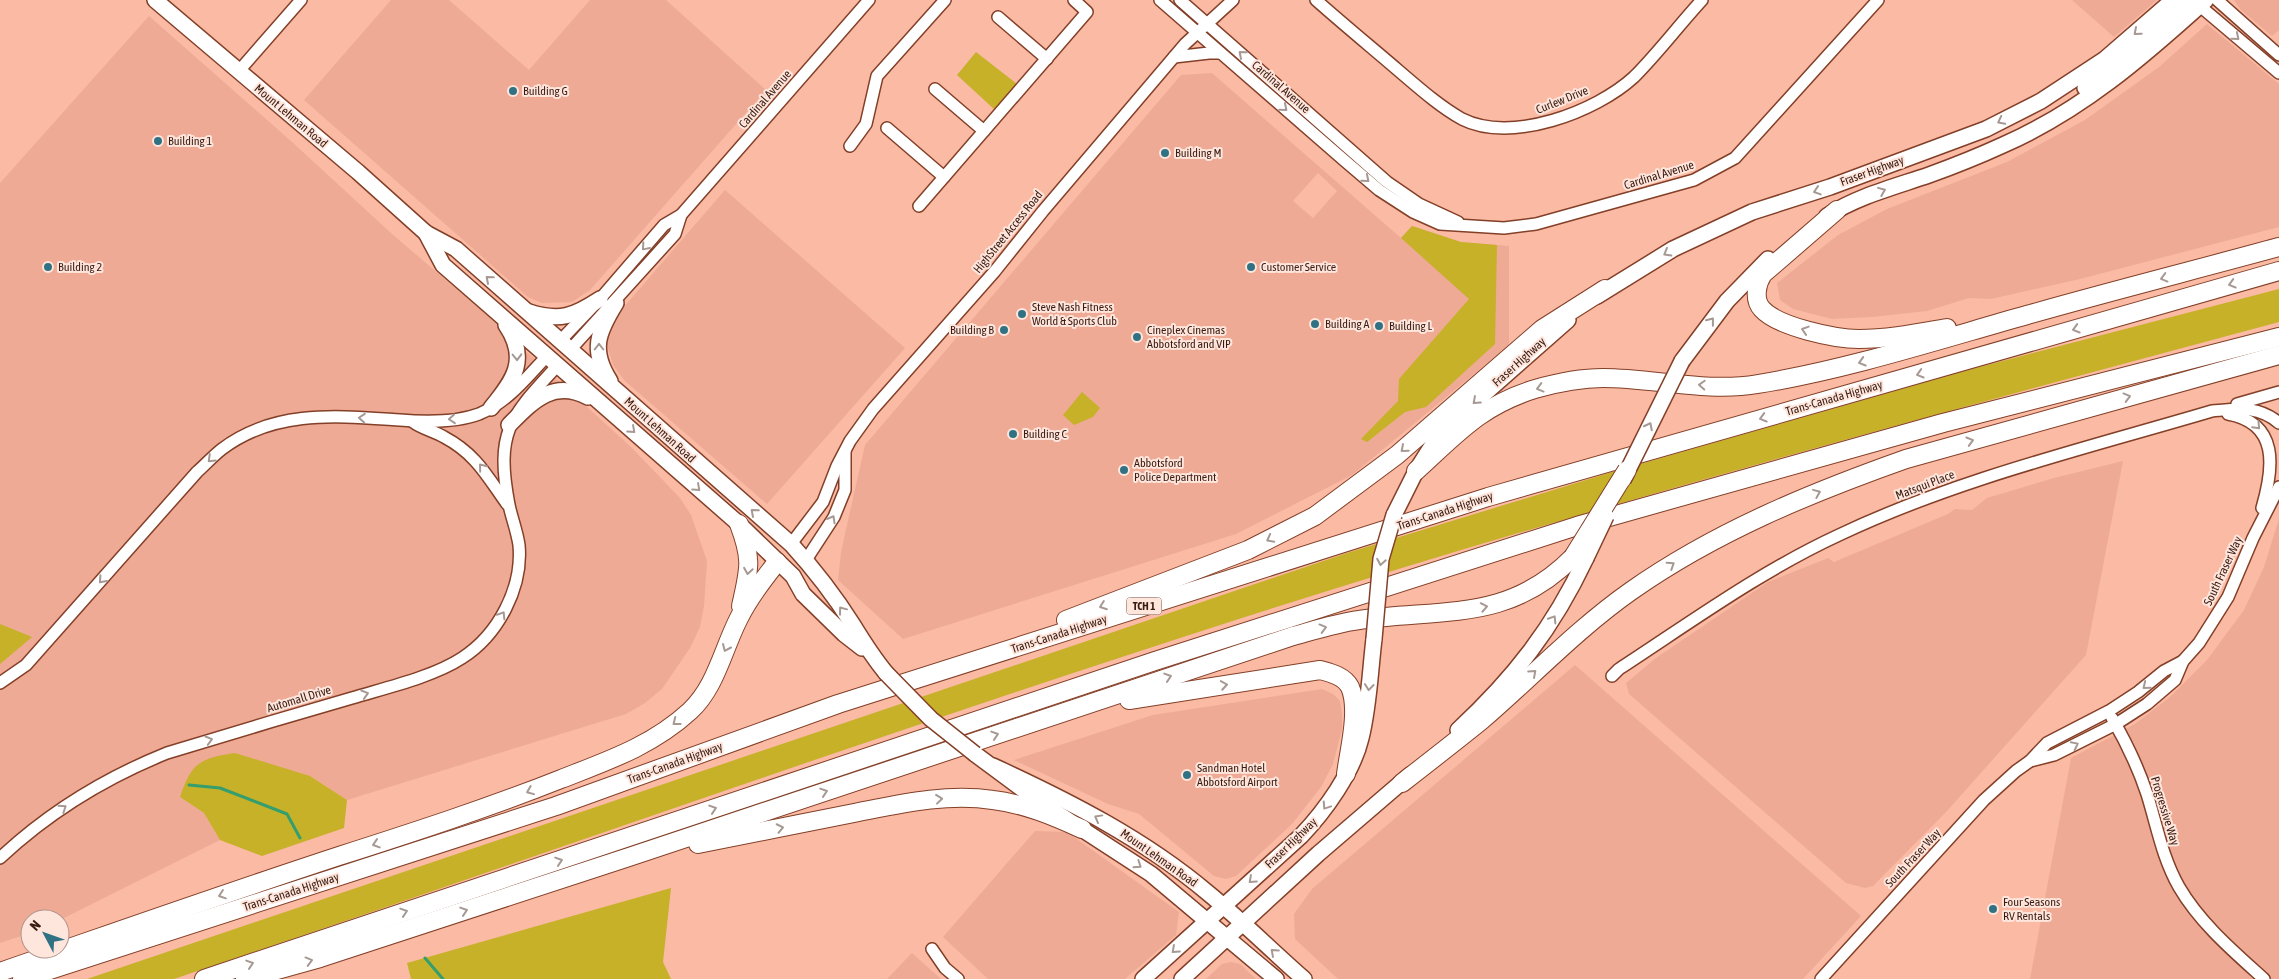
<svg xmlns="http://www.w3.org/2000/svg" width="2279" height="979" viewBox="0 0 2279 979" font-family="'Asap Condensed',sans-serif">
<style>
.built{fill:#eeaa94;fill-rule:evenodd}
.green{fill:#c6b129}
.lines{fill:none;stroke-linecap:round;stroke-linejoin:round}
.stream{stroke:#349e6e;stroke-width:3}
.minor-casing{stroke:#833f27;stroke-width:14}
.major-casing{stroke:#833f27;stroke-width:18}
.highway-casing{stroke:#833f27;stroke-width:20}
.minor{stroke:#fff;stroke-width:11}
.major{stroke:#fff;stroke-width:15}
.highway{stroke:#fff;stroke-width:18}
.major-bridge-casing{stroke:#833f27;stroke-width:18;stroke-linecap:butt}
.highway-bridge-casing{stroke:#833f27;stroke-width:20;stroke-linecap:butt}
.major-bridge{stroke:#fff;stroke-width:15}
.highway-bridge{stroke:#fff;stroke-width:18}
.oneway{stroke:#a69994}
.poi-dot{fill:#307284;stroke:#ffe6dd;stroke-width:2}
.labels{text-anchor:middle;stroke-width:4;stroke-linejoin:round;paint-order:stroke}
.shield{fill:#ffe6dd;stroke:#74594e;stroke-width:1}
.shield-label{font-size:11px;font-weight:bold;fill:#391c11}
.street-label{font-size:12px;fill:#391c11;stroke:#ffe6dd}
.poi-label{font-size:12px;fill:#391c11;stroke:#ffe6dd;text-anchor:start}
</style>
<rect width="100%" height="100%" fill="#fabaa4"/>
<g class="built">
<path d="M 391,0 L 449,0 L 529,70 L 590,0 L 666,0 L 766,90 L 590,290 L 572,302 L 542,303 L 528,297 L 304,100 Z"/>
<path d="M 2072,0 L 2157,0 L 2114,37 Z"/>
<path d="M 2234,0 L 2279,0 L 2279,30 L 2272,36 L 2240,9 Z"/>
<path d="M 149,16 L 292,142 L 392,234 L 482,311 L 631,447 L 680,498 L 691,515 L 707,561 L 704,606 L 700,627 L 690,648 L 662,689 L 645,703 L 626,714 L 347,800 L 310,776 L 180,797 L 204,813 L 220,840 L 60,920 L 30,919 L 30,933 L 0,943 L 0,183 Z"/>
<path d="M 2207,24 L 2279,84 L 2279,227 L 2080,279 L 1991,299 L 1969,298 L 1927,311 L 1872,317 L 1832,319 L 1793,309 L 1780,300 L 1777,283 L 1838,235 L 1887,209 L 2007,162 L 2085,120 L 2159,67 Z"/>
<path d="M 1212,73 L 1401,238 L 1412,226 L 1461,242 L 1509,246 L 1509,345 L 1352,475 L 1236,534 L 903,639 L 838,580 L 841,552 L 865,445 L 1181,75 ZM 1318,173 L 1337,191 L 1313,218 L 1293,201 Z"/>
<path d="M 725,190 L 905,348 L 767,504 L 625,381 L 613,365 L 607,345 L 608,333 L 623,308 Z"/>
<path d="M 2123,461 L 2086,655 L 1947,811 L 1873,886 L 1865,888 L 1846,883 L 1629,694 L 1626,683 L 1656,658 L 1768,582 L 1828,558 L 1834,562 L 1948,514 L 1955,509 L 1972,510 L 1987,498 L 2054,478 Z"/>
<path d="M 2279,519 L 2279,979 L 2030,979 L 2071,758 L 2135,724 L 2170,697 L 2207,660 L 2244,610 L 2264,567 Z"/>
<path d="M 1575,665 L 1861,916 L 1803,979 L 1338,979 L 1295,939 L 1294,914 L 1312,889 Z"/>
<path d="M 1322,689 L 1333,694 L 1340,701 L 1342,715 L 1342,729 L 1333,764 L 1321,787 L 1292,824 L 1236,876 L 1226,879 L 1214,876 L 1139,814 L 1108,804 L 1014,760 L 1153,715 Z"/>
<path d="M 1035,831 L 1067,832 L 1179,912 L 1176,935 L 1125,979 L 988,979 L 943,937 Z"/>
<path d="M 912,953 L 941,979 L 887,979 Z"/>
<path d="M 1231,962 L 1240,964 L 1256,979 L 1206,979 L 1222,964 Z"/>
</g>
<g class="green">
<path d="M 976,52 L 1017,84 L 995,110 L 957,75 Z"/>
<path d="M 1412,226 L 1461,242 L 1497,245 L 1495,344 L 1426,407 L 1405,412 L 1367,442 L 1361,439 L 1398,401 L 1399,379 L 1469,299 L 1401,238 Z"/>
<path d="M 2279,289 L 2279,322 C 1933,415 1586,508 1245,617 C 886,732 531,859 174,979 L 87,979 L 1347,553 L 1612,472 L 1968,370 Z"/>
<path d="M 1082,392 L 1100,408 L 1093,417 L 1074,425 L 1063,415 Z"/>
<path d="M 0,624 L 32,637 L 0,664 Z"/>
<path d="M 235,753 L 310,776 L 347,800 L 344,828 L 262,856 L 220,840 L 204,813 L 180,797 C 191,764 199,758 235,753 Z"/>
<path d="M 671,888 L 663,962 L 671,979 L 411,979 L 407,963 Z"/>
</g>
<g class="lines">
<g class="stream">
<path d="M 189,785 L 220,788 L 287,814 L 300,838"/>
<path d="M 425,958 L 443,979"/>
</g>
<defs>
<g id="minor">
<path d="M 1160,0 L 1345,161 L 1379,190 L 1413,212 L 1440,224 L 1504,228 L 1536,224 L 1694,180 L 1735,158 L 1878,0"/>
<path d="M 1180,0 L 1387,182 L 1419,204 L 1458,222"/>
<path d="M 1316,0 C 1343,24 1371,47 1399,71 C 1419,88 1439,106 1462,119 C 1511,144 1596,112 1634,77 C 1658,53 1679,25 1702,0"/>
<path d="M 2217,0 L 2279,55"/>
<path d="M 2194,1 L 2279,73"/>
<path d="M 998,17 L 1047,59"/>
<path d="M 1174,57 L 1209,53 L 1220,53"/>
<path d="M 238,72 L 301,0"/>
<path d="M 935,89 L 984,131"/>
<path d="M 887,128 L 944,177"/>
<path d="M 850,146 L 866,124 L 877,76 L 945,0"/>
<path d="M 919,206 L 1087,12 L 1074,0"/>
<path d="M 560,341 L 600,299 L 664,225 L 681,215 L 869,0"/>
<path d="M 570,350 L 675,234 L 681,215"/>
<path d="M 2237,404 L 2279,392"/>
<path d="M 2228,414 C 2279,423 2274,467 2262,508"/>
<path d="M 413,422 C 422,429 434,431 444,437 C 476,454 487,476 507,504"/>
<path d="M 791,544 L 823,502 L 837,466 L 850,441 L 873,409 L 995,271 L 1043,211 L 1185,44 L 1233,0"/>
<path d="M 806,560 L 834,517 L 845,490 L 845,452"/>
<path d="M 1612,676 L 1619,669 C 1691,622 1761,571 1839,535 C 1957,479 2087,448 2212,411 C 2237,409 2258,405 2279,423"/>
<path d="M 0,683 L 26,665 L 197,472 C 205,465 213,456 222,449 C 275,409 338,416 400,420 C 425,422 455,423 479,414 C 508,402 526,378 547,356"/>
<path d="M 2112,718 C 2126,742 2138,767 2147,794 C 2157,826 2162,857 2179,887 C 2200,923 2233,951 2264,979"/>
<path d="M 2030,761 L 2054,755 L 2116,724 L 2147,704 L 2175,680 L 2183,661 L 2199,643 L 2228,597 L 2253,538 L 2279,487"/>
<path d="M 0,858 C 49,812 105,778 167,753 C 229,734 290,716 352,698 C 385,688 433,677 462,658 C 498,635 523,588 519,545 C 517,531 512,519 509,505 C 495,431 510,417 558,365"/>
<path d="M 932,949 L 945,968 L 958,979"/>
<path d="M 1821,979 L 1984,800 L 2016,771 L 2030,761 L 2047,743 L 2109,711 L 2138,692 L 2164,671 L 2183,661"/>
</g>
<g id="major">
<path d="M 155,0 L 358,172 L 426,233 L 456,249 L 791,544 C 812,567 836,598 853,625 C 864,643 872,656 886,673"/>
<path d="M 2085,88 L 2135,49 L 2187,0"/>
<path d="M 1827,216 C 1858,196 1894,187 1929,175 C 1954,166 1979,156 2003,145 C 2081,111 2143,57 2206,0"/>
<path d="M 426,233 L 443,265 L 739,524 L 793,576 L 803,594 L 844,634 L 862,648"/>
<path d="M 1597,296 L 1673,249 L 1752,212 L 1830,187 L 1986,129 L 2041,101 L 2105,59 L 2173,0"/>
<path d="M 529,312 C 560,322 574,316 600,299"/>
<path d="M 1682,361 L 1727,301 L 1768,259"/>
<path d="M 610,381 C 590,350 598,332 616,303"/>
<path d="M 491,408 C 514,380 529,359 506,325"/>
<path d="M 509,425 C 533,401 553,379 588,397"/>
<path d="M 1394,515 L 1416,471 L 1433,444 L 1450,424 L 1568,320"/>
<path d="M 1458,730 C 1514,678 1553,628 1586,558"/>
<path d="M 975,754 L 1037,800 L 1151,874 L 1276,979"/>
<path d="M 993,766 C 1069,801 1144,839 1208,893 C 1241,920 1272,951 1304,979"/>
<path d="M 1143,979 L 1301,836 C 1325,811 1353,772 1361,738 C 1369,706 1370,672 1374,639"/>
<path d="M 1182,979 L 1318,854 L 1410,775"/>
</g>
<g id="highway">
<path d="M 1837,210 L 1763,274 C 1757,283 1753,299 1762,309 C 1778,327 1836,339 1859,339 C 1888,339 1918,333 1947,328"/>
<path d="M 1416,471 C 1457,434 1480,406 1535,389 C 1556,383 1581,378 1603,378 C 1654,378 1707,393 1758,384 C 1849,369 1938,340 2027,315 C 2111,291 2195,270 2279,247"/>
<path d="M 739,524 C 753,561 749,569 741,606"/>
<path d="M 1066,620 L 1248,550 L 1315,516 L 1397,455 L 1542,329 L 1605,289"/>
<path d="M 1129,700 L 1320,670 C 1331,673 1344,676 1350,687 C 1360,710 1349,750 1346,774"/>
<path d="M 1402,783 C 1429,762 1456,741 1482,720 C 1532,677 1577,629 1631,591 C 1715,532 1810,493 1906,459 L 2279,355"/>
<path d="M 698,844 C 750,834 802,823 854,813 C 900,804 946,793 993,800 C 1025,804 1053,816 1082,829"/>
<path d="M 0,972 C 113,933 226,893 339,856 C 414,832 488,808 561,779 C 607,761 652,746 690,711 C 716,687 723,649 739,618 C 749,598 763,580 777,562"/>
<path d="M 22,979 L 556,806 L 838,704 L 1488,497 L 2279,271"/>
<path d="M 204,979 L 1155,661 L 1577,526 L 1943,423 L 2279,337"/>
<path d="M 245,979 L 320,958 L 629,857 L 1293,636 C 1315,630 1337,623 1359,620 C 1442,608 1508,623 1573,557"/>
</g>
</defs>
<use href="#minor" class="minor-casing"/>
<use href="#major" class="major-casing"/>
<use href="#highway" class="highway-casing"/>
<use href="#minor" class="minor"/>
<use href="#major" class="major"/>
<use href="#highway" class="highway"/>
<defs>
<g id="major-bridge">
<path d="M 1623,480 L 1682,361"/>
<path d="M 1586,558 L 1606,516"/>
<path d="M 1374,639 L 1381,559 L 1394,515"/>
<path d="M 886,673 L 931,719 L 975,754"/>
</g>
<path id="highway-bridge" d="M 1573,557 L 1627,470"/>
</defs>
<use href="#major-bridge" class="major-bridge-casing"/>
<use href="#highway-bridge" class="highway-bridge-casing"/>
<use href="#major-bridge" class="major-bridge"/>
<use href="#highway-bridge" class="highway-bridge"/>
</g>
<defs><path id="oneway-chevron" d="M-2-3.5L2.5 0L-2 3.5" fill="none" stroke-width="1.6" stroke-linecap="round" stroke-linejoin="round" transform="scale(1.25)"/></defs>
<g class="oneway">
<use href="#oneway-chevron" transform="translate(2137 32) rotate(139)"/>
<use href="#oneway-chevron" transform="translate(2236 37) rotate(40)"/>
<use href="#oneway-chevron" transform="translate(1242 54) rotate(-139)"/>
<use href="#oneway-chevron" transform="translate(1284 108) rotate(41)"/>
<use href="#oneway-chevron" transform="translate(2001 121) rotate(153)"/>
<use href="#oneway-chevron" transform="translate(1366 179) rotate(40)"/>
<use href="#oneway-chevron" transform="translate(1817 191) rotate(162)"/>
<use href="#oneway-chevron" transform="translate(1882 191) rotate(-22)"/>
<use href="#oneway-chevron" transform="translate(645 247) rotate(131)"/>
<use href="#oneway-chevron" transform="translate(1667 253) rotate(150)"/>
<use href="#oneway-chevron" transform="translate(2164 278) rotate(165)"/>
<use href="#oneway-chevron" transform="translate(489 279) rotate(-139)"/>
<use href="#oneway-chevron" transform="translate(2232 284) rotate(164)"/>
<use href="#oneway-chevron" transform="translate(1711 321) rotate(-52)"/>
<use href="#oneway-chevron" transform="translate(2076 329) rotate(164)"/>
<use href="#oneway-chevron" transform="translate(1805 330) rotate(-162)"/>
<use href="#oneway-chevron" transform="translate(599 347) rotate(-90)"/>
<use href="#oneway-chevron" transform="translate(517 357) rotate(89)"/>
<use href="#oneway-chevron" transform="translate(1862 362) rotate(164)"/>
<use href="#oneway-chevron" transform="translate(1920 374) rotate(164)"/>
<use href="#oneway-chevron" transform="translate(1702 385) rotate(-177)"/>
<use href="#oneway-chevron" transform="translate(1540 388) rotate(165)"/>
<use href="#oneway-chevron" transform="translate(2127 397) rotate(-15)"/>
<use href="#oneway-chevron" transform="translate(1476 401) rotate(138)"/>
<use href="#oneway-chevron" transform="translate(362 418) rotate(-176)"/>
<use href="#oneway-chevron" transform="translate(1763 418) rotate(164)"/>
<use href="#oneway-chevron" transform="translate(452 419) rotate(175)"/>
<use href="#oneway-chevron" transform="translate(1649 426) rotate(-63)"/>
<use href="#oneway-chevron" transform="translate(2257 426) rotate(46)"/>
<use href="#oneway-chevron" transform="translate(632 430) rotate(42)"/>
<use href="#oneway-chevron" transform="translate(1970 441) rotate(-16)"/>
<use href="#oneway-chevron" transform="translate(1404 449) rotate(139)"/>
<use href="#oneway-chevron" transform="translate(211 459) rotate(136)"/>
<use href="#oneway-chevron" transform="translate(482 467) rotate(-129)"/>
<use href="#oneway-chevron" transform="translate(697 488) rotate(42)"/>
<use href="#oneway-chevron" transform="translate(1817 493) rotate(-22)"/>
<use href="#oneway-chevron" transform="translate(754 512) rotate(-139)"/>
<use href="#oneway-chevron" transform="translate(832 519) rotate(-60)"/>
<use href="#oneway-chevron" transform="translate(1270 539) rotate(152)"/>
<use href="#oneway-chevron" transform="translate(1381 562) rotate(100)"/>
<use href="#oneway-chevron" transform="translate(1671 565) rotate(-33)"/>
<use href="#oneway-chevron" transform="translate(748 571) rotate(99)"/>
<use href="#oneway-chevron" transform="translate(102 580) rotate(132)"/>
<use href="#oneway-chevron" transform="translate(1103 606) rotate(160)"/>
<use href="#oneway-chevron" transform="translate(1484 607) rotate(-11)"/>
<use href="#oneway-chevron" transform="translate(842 610) rotate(-127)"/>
<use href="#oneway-chevron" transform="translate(502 615) rotate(-58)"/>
<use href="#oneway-chevron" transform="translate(1553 619) rotate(-58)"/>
<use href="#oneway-chevron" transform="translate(1323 628) rotate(-15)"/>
<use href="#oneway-chevron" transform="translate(726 648) rotate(114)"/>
<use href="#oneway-chevron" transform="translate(1533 673) rotate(-42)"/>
<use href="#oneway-chevron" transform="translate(1168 677) rotate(-18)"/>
<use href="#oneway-chevron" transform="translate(1224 685) rotate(-9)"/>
<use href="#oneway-chevron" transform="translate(2146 686) rotate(141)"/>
<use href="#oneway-chevron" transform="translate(1369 687) rotate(96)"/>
<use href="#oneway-chevron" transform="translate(365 694) rotate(-17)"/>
<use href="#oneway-chevron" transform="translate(676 722) rotate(142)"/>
<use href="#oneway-chevron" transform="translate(995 735) rotate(-18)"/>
<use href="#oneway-chevron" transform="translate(209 740) rotate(-16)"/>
<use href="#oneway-chevron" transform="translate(2075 745) rotate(-26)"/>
<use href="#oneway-chevron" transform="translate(530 791) rotate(158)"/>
<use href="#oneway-chevron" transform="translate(824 792) rotate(-18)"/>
<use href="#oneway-chevron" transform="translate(939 799) rotate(-6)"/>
<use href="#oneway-chevron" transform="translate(1326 806) rotate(124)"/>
<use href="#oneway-chevron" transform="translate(63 808) rotate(-34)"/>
<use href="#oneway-chevron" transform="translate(713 809) rotate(-18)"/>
<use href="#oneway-chevron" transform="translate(1098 818) rotate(-151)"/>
<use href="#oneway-chevron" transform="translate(780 828) rotate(-12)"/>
<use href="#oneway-chevron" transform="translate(376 844) rotate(162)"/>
<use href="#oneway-chevron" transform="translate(559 861) rotate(-18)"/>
<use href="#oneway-chevron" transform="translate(1138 865) rotate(34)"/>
<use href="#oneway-chevron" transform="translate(1252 880) rotate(138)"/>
<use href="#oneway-chevron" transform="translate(222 895) rotate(161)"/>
<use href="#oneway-chevron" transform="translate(464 911) rotate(-18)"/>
<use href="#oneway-chevron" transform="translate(404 912) rotate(-18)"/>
<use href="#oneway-chevron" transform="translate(1175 950) rotate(138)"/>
<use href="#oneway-chevron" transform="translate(1274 952) rotate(-138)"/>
<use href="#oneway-chevron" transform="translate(309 961) rotate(-15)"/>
<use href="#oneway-chevron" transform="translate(250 964) rotate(-18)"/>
</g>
<g class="poi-dot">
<circle cx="513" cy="91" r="5"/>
<circle cx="158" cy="141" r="5"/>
<circle cx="1165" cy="153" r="5"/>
<circle cx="48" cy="267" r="5"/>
<circle cx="1251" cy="267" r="5"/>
<circle cx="1022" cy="314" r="5"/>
<circle cx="1315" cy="324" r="5"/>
<circle cx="1379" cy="326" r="5"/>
<circle cx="1004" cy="330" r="5"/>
<circle cx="1137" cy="337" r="5"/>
<circle cx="1013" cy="434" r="5"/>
<circle cx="1124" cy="470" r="5"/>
<circle cx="1187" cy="775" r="5"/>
<circle cx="1993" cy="909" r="5"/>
</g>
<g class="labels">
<rect class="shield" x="1126.5" y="597.5" width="35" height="17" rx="4"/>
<g class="shield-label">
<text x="1144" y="610">TCH 1</text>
</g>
<g class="street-label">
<text transform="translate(1281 87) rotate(41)" y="4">Cardinal Avenue</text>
<text transform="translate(765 99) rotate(-49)" y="4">Cardinal Avenue</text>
<text transform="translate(1562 100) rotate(-22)" y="4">Curlew Drive</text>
<text transform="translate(291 116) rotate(40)" y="4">Mount Lehman Road</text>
<text transform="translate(1872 171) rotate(-20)" y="4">Fraser Highway</text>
<text transform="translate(1659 175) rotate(-17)" y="4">Cardinal Avenue</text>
<text transform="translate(1008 232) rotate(-51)" y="4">HighStreet Access Road</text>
<text transform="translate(1519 362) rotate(-42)" y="4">Fraser Highway</text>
<text transform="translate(1834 398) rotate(-16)" y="4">Trans-Canada Highway</text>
<text transform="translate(660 430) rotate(42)" y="4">Mount Lehman Road</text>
<text transform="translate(1925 485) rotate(-21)" y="4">Matsqui Place</text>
<text transform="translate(1445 511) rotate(-18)" y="4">Trans-Canada Highway</text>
<text transform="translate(2223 571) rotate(-65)" y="4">South Fraser Way</text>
<text transform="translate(1059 634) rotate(-18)" y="4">Trans-Canada Highway</text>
<text transform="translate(299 699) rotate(-17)" y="4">Automall Drive</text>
<text transform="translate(675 763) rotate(-20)" y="4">Trans-Canada Highway</text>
<text transform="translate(2165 811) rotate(73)" y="4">Progressive Way</text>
<text transform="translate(1291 843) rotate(-44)" y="4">Fraser Highway</text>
<text transform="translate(1159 858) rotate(35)" y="4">Mount Lehman Road</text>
<text transform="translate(1913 858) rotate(-47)" y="4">South Fraser Way</text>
<text transform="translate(291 892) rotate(-18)" y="4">Trans-Canada Highway</text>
</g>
<g class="poi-label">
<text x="523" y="95">Building G</text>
<text x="168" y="145">Building 1</text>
<text x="1175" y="157">Building M</text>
<text x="58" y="271">Building 2</text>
<text x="1261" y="271">Customer Service</text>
<text x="1032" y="311">Steve Nash Fitness<tspan x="1032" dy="14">World &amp; Sports Club</tspan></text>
<text x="1325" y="328">Building A</text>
<text x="1389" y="330">Building L</text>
<text x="994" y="334" text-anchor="end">Building B</text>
<text x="1147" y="334">Cineplex Cinemas<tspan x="1147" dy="14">Abbotsford and VIP</tspan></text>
<text x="1023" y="438">Building C</text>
<text x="1134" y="467">Abbotsford<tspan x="1134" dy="14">Police Department</tspan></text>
<text x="1197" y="772">Sandman Hotel<tspan x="1197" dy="14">Abbotsford Airport</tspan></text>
<text x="2003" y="906">Four Seasons<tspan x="2003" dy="14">RV Rentals</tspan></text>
</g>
</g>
<g transform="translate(45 934) rotate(311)"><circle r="24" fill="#ffe6dd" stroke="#b0958b"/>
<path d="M0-4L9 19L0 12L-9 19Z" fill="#307284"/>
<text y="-8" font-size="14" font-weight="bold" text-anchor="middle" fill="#391c11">N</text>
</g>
</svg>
